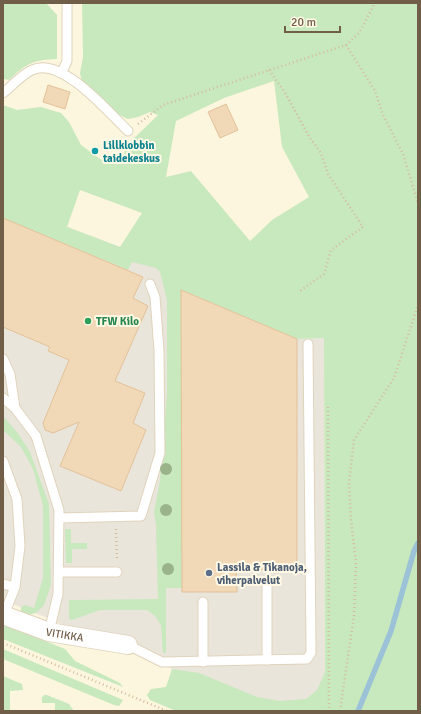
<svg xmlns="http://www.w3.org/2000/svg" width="421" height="714" viewBox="0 0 421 714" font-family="Signika,sans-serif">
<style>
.industrial{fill:#eae5db}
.green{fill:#c8e8be;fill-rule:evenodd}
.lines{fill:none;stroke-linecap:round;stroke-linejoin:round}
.stream{stroke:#9bc2d6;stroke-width:5.5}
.building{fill:#f1d8b7;stroke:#e3c298}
.service-casing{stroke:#dfd3bc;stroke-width:11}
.minor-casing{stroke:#dfd3bc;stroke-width:20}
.path{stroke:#d5bc9b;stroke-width:2.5;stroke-dasharray:1 3;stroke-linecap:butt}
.service{stroke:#fff;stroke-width:9}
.minor{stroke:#fff;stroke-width:18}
.tree{fill:#9ab389}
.culture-dot{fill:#0f9aa8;stroke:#fff9e5;stroke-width:1.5}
.leisure-dot{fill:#2e9e5b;stroke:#fff9e5;stroke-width:1.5}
.service-dot{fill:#5c6f8a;stroke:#fff9e5;stroke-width:1.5}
.labels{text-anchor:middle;stroke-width:4;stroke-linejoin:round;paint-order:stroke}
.culture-label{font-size:11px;font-weight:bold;fill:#0d838f;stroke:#fff9e5;text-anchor:start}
.leisure-label{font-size:11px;font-weight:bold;fill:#27864d;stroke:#fff9e5;text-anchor:start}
.service-label{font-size:11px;font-weight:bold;fill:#4e5e75;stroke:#fff9e5;text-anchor:start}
.street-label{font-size:11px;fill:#715e48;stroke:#fff9e5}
</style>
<rect width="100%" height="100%" fill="#fcf6df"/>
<path class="industrial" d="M 3,202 L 120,247 L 297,339 L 324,338 L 325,711 L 266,711 L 172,669 L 3,600 Z"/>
<g class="green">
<path d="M 3,3 L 46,3 L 57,15 L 57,59 C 33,60 27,63 9,80 L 3,79 Z"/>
<path d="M 82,3 L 418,3 L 418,711 L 176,711 L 150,700 L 147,695 L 151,689 L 166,687 L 172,669 L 199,673 L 257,697 L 280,701 L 306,699 L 317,690 L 325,672 L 324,338 L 297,339 L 182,290 L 182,588 L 166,588 L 166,653 L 163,653 L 161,625 L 155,616 L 147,610 L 100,610 L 72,620 L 69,619 L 69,600 L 158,599 L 156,525 L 154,512 L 160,480 L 167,395 L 167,300 L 160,272 L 156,268 L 132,262 L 128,270 L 3,218 L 3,105 L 17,110 L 41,107 L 61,113 L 69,122 L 81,145 L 103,161 L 116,162 L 124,157 L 125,147 L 158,115 L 150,112 L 138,117 L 128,119 L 119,115 L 82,82 L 80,73 L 83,57 ZM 274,81 L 282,147 L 309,197 L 272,220 L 250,241 L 191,171 L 166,177 L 176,121 L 224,98 ZM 80,190 L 142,213 L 120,247 L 67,227 Z"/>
<path d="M 3,416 L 17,432 L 30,452 L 49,504 L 51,585 L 44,605 L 36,613 L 28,615 L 21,612 L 21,607 L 25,605 L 34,608 L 43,578 L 43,506 L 33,469 L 21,447 L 3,430 Z"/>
<path d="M 65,529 L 71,529 L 71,543 L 87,543 L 87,549 L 72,549 L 72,563 L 66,563 Z"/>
<path d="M 3,624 L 65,649 L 75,661 L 120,683 L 123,687 L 3,639 Z"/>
<path d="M 3,649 L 123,700 L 119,706 L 114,705 L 3,659 Z"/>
<path d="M 3,676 L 22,684 L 23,690 L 10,691 L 10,711 L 4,711 Z"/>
<path d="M 44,695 L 47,695 L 69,704 L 74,711 L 55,711 L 55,703 L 42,703 L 42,697 Z"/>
</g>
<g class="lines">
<path class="stream" d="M 358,711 L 391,631 L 414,551 L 418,543"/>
</g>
<g class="building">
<path d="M 48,85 L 70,92 L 65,109 L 43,102 Z"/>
<path d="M 226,104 L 238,130 L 220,138 L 208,112 Z"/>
<path d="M 3,218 L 143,277 L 133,298 L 148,306 L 115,381 L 145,393 L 133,423 L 146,430 L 121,491 L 60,466 L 79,422 L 53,433 L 45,430 L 43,423 L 69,360 L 48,351 L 50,347 L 3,327 Z"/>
<path d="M 181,290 L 297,339 L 297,569 L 236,570 L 237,592 L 182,592 Z"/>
</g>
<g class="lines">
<defs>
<g id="service">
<path d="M 62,72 L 67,61 L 67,3"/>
<path d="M 3,93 C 12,86 21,75 32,70 C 62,56 108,112 128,131"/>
<path d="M 3,359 L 10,374 L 15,408"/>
<path d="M 3,398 L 15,408 L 36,436 L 59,510 L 58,594 L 49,632"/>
<path d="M 3,461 L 17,499 L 20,546 L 15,587 L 4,615"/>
<path d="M 59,518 L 141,516 L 160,453 L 159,350 L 155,297 L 150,284"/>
<path d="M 59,572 L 117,572"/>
<path d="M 267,581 L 267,660"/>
<path d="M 3,584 L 15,587"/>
<path d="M 203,602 L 203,662"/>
<path d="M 128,645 L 162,662 L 307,659 L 311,653 L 311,645 L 308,344"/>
</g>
<g id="minor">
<path id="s1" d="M 3,615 L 49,632 L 128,645"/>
</g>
</defs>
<use href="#service" class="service-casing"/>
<use href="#minor" class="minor-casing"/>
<g class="path">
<path d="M 346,45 L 375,91 L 383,115 L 403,154 L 418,203"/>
<path d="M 269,70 L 284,91 L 310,138 L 321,153 L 328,174 L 363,227 L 331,250 L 324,274 L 300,291"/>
<path d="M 138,124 L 163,105 L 346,45 L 359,33 L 375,3"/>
<path d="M 328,407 L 329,711"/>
<path d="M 116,529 L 117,560"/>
<path d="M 3,643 L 167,711"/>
<path d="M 340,711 L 354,616 L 356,562 L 351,521 L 349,483 L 354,440 L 394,378 L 418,305"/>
</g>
<use href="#service" class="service"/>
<use href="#minor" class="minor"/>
</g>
<g class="tree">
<circle cx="166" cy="469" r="6"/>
<circle cx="166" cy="510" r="6"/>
<circle cx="168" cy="569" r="6"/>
</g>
<circle class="culture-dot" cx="95" cy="151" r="4"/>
<circle class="leisure-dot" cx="88" cy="321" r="4"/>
<circle class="service-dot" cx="209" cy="573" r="4"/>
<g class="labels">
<g class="culture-label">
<text x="103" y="149">Lillklobbin<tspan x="103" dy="13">taidekeskus</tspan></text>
</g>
<g class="leisure-label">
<text x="96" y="325">TFW Kilo</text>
</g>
<g class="service-label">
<text x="217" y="571">Lassila &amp; Tikanoja,<tspan x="217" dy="13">viherpalvelut</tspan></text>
</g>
<g class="street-label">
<text dy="4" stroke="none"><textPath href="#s1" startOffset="65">VITIKKA</textPath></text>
</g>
</g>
<rect width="421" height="714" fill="none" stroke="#715e48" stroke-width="8"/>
<path d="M285 26v6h55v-6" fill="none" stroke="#715e48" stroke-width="2"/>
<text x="291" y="26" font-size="12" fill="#715e48" stroke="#fff9e5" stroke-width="3" paint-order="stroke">20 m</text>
</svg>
